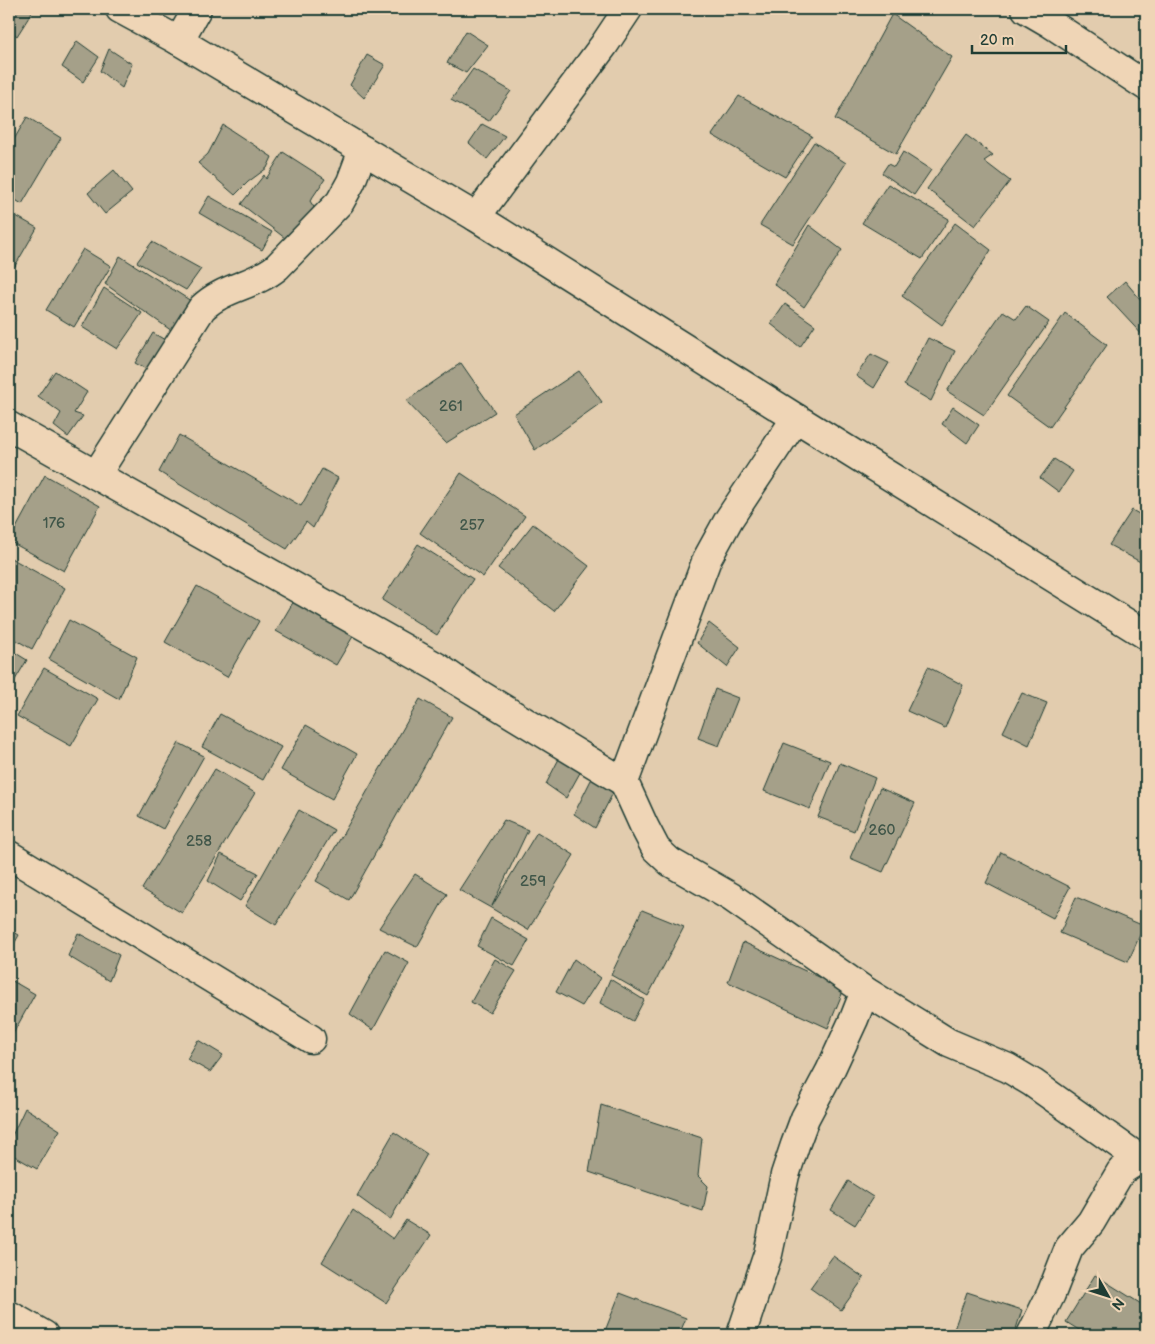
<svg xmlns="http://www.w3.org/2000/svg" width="1155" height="1344" viewBox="0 0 1155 1344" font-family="'Balsamiq Sans',sans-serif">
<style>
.building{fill:#a5a089;stroke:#1f3d34}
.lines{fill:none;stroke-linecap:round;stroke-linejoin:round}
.minor-casing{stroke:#1f3d34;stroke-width:31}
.minor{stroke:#efd5b6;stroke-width:28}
.labels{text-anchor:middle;stroke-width:5;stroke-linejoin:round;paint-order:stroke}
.number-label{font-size:15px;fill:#405649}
</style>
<rect width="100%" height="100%" fill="#e2ccae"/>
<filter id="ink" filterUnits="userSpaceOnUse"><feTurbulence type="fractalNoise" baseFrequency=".02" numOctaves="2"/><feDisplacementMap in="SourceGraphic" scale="10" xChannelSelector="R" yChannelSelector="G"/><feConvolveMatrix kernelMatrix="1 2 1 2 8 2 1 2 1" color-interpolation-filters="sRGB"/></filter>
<g filter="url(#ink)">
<g class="building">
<path d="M 9,9 L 34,9 L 17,36 L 9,30 Z"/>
<path d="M 892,14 L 952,57 L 896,154 L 835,119 Z"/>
<path d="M 466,31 L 488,45 L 466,73 L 447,63 Z"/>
<path d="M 77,41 L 99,57 L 83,82 L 62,67 Z"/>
<path d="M 109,49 L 132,64 L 122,88 L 100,71 Z"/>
<path d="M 367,55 L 385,65 L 364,98 L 350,85 Z"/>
<path d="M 473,69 L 511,91 L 489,121 L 451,100 Z"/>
<path d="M 739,96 L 812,136 L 785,177 L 712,135 Z"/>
<path d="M 27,117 L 61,138 L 22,204 L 9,196 L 9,148 Z"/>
<path d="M 482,124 L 505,136 L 487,159 L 469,143 Z"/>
<path d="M 223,125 L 272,157 L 267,168 L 248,182 L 235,195 L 198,163 L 208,154 Z"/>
<path d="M 966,135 L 993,155 L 984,161 L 1010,181 L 975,226 L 927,189 Z"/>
<path d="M 814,142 L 846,163 L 793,244 L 760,225 Z"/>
<path d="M 283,152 L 325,179 L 310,201 L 315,209 L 290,242 L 241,204 L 264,175 L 266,179 Z"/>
<path d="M 903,152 L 931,170 L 914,195 L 882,173 L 888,164 L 894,167 Z"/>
<path d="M 114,170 L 132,192 L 105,214 L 88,193 Z"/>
<path d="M 888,184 L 949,219 L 922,259 L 862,223 Z"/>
<path d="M 209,196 L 272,232 L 262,250 L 199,213 Z"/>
<path d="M 9,212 L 37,228 L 15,266 L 9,263 Z"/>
<path d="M 955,223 L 991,250 L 942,325 L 902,296 Z"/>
<path d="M 809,225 L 842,250 L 804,307 L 774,284 Z"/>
<path d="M 152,242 L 201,269 L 186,290 L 137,262 Z"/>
<path d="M 83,249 L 111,266 L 74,327 L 46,310 Z"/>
<path d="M 120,256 L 191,301 L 172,331 L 105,284 Z"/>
<path d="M 1125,281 L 1146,306 L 1146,339 L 1107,297 Z"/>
<path d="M 104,288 L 142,313 L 117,349 L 82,327 Z"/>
<path d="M 785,304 L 815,325 L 800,347 L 771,324 Z"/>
<path d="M 1026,306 L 1049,322 L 984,415 L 947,391 L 1003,311 L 1016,319 Z"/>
<path d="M 1065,313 L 1107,345 L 1050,427 L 1007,396 Z"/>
<path d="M 153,333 L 172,344 L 155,374 L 135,363 Z"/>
<path d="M 928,338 L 955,351 L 931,401 L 904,385 Z"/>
<path d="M 871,354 L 889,363 L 874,388 L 856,376 Z"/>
<path d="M 461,363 L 495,412 L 446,443 L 406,401 Z"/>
<path d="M 55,371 L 87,392 L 74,413 L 83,416 L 68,437 L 54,426 L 61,413 L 38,396 Z"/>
<path d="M 579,371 L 602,402 L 535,450 L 514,414 Z"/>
<path d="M 953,407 L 979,425 L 967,443 L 942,424 Z"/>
<path d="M 179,435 L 301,506 L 322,469 L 338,478 L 313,528 L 306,522 L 287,549 L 159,472 Z"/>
<path d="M 1054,459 L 1073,471 L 1059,492 L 1040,478 Z"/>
<path d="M 461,473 L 525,516 L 483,577 L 420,533 Z"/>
<path d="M 45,475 L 100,506 L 64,571 L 9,541 Z"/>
<path d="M 1132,510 L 1146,518 L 1146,565 L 1109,545 Z"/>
<path d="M 533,524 L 589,566 L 554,611 L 498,568 Z"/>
<path d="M 418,544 L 473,579 L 437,635 L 382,600 Z"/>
<path d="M 9,557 L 65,588 L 32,649 L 9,636 Z"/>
<path d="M 197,586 L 259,621 L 227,677 L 165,642 Z"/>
<path d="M 295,599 L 355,633 L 336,665 L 276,631 Z"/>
<path d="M 69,620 L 137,657 L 119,699 L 49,659 Z"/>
<path d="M 709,623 L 740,647 L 727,667 L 697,643 Z"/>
<path d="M 9,649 L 27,660 L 9,690 Z"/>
<path d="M 928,667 L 963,685 L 945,728 L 907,711 Z"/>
<path d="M 44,668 L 98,699 L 71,746 L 17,716 Z"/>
<path d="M 715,689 L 738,698 L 719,746 L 698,738 Z"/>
<path d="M 1022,693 L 1047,703 L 1029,745 L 1003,732 Z"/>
<path d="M 420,699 L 452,717 L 349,900 L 316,881 Z"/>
<path d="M 220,714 L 281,747 L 263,780 L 202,747 Z"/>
<path d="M 306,725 L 357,754 L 332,799 L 281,770 Z"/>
<path d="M 179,743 L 204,756 L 163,829 L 139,816 Z"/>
<path d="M 784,743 L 830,761 L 810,809 L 764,791 Z"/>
<path d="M 562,753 L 582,769 L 566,798 L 546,784 Z"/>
<path d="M 840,763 L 875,778 L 854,831 L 818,817 Z"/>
<path d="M 215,769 L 255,793 L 182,913 L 142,889 Z"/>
<path d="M 592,778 L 613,793 L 595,828 L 574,814 Z"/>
<path d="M 880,788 L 915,803 L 883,872 L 850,858 Z"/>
<path d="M 299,810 L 334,830 L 276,925 L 245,906 Z"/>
<path d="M 504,820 L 528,830 L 491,908 L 459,890 Z"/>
<path d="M 537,832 L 574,855 L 528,930 L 491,908 Z"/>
<path d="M 1001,852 L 1070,887 L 1053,918 L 986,883 Z"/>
<path d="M 221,854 L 258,873 L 240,901 L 208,881 Z"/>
<path d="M 415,874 L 447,894 L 417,947 L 379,928 Z"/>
<path d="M 1076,897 L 1144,926 L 1128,962 L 1060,933 Z"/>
<path d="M 642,910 L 684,927 L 648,996 L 611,975 Z"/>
<path d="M 491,918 L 529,940 L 514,966 L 477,946 Z"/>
<path d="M 9,929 L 19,935 L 9,953 Z"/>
<path d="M 78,933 L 119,955 L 109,981 L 68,956 Z"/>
<path d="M 743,942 L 844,989 L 828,1028 L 728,982 Z"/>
<path d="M 385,950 L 409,963 L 373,1030 L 350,1014 Z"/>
<path d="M 495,959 L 516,971 L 490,1013 L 471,1002 Z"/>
<path d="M 574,959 L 600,978 L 582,1006 L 556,992 Z"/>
<path d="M 1146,970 L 1146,985 L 1140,982 Z"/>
<path d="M 9,979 L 35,994 L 9,1041 Z"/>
<path d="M 610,979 L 644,1000 L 633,1021 L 600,1003 Z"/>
<path d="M 198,1040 L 223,1055 L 210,1072 L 187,1059 Z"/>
<path d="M 601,1105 L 702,1138 L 698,1176 L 708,1186 L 703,1211 L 589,1172 Z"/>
<path d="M 25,1108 L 60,1130 L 37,1169 L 9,1153 L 9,1142 Z"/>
<path d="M 394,1132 L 427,1154 L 390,1220 L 357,1196 Z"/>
<path d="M 848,1181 L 873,1197 L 855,1225 L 831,1210 Z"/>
<path d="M 353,1210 L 393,1239 L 406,1220 L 431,1235 L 386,1303 L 322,1262 Z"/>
<path d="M 833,1256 L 864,1278 L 841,1310 L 810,1288 Z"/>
<path d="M 1095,1275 L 1146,1307 L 1146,1335 L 1087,1335 L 1066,1322 Z"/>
<path d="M 967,1292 L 1022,1310 L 1014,1335 L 952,1335 Z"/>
<path d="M 620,1293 L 686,1318 L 679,1335 L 616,1335 L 605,1331 Z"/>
</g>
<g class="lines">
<defs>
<g id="minor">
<path d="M 120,9 L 179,41 L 476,217 L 796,418 L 1146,635"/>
<path d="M 1026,9 L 1050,23 L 1146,86"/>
<path d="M 179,41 L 197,9"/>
<path d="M 363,150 L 351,182 L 340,202 L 277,267 C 254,286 223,287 202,308 L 96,475 L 439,668 L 456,680 L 624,782"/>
<path d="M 476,217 L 604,45 L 628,9"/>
<path d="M 796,418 L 729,519 L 707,559 L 624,782 L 644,826 L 656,849 L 670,862 L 731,897 L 865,991 L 917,1023 L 949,1043 L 1008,1068 L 1033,1083 L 1140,1159 L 1146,1162"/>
<path d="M 9,426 L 96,475"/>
<path d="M 9,855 L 311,1039"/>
<path d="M 9,1315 L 44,1335"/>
<path d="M 741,1335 L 768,1254 L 785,1175 L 795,1145 L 805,1118 L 830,1071 L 854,1019 L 865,991"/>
<path d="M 1031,1335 L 1051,1294 L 1069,1248 L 1091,1222 L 1121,1171 L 1140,1159"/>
</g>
</defs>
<use href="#minor" class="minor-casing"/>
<use href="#minor" class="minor"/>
</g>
</g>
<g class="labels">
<g class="number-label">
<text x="451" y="411">261</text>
<text x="54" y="528">176</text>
<text x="472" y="530">257</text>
<text x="882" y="835">260</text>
<text x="199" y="846">258</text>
<text x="533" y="886">259</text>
</g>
</g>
<rect width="1155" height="1344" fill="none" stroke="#efd5b6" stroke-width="30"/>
<rect x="15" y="15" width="1125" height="1314" fill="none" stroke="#1f3d34" stroke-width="2" filter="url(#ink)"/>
<g transform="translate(1108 1296) rotate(129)" stroke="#efd5b6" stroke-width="4" paint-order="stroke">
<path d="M0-4L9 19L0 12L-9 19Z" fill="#1f3d34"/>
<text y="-8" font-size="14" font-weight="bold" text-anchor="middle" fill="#1f3d34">N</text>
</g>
<path d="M972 45v8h94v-8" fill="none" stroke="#1f3d34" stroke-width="2.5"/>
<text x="980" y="45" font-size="15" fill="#1f3d34" stroke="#efd5b6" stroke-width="4" paint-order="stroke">20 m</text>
</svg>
